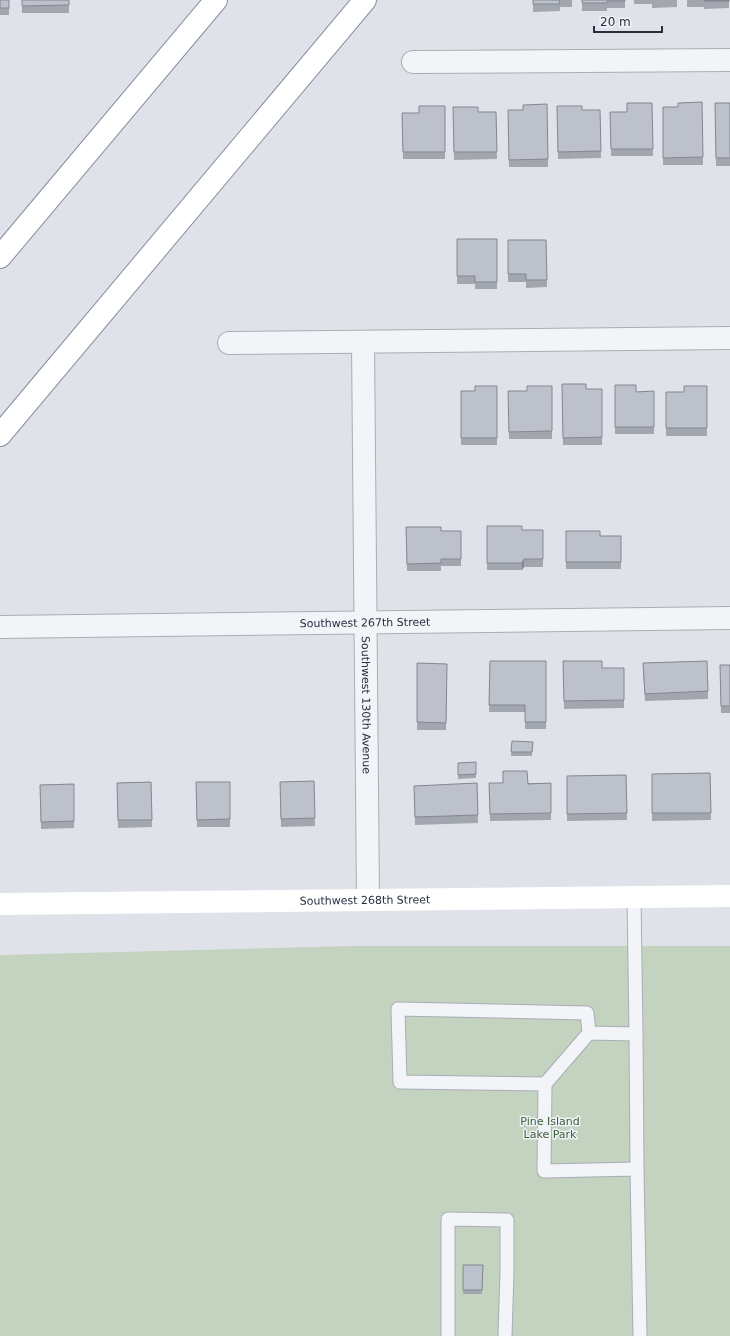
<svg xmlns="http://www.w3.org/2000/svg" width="730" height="1336" viewBox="0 0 730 1336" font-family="'DejaVu Sans',sans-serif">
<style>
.green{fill:#c4d3c0}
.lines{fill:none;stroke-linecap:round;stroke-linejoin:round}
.service-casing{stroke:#a8adb7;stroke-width:15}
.minor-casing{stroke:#a8adb7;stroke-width:24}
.motorway-casing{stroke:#868fa0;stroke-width:24}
.service{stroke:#f2f4f7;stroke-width:13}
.minor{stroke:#f2f4f7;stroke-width:22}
.secondary{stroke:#fff;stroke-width:22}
.motorway{stroke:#fff;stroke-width:22}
.wall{fill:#a2a6af}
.shaded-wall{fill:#84878f}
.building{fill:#bcc1cc;stroke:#84878f}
.labels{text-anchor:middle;stroke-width:3;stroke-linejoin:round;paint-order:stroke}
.street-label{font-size:11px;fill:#272f41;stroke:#eff2f7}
.park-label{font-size:11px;fill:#395d34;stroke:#eff2f7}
</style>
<rect width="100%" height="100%" fill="#dfe3e9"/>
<path class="green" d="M 349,946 L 730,946 L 730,1336 L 0,1336 L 0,955 Z"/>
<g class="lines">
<defs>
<g id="service">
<path d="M 589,1033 L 545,1084 L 400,1082 L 398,1009 L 587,1013 L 589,1033 L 636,1034 L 634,897"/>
<path d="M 636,1034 L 637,1169"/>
<path d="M 545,1084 L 544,1171 L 637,1169 L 640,1336"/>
<path d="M 448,1336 L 448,1219 L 507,1220 L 507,1272 L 505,1336"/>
</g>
<g id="minor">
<path d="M 413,62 L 730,60"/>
<path id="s1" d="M 363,342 L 368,899"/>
<path d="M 229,343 L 730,338"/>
<path id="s2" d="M 0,627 L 730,618"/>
</g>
<g id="motorway">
<path d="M 0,257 L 216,0"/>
<path d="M 0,435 L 365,0"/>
</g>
</defs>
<use href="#service" class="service-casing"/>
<use href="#minor" class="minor-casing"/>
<use href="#motorway" class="motorway-casing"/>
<use href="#service" class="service"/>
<use href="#minor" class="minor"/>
<path class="secondary" id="s3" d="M 0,904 L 730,896"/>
<use href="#motorway" class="motorway"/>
</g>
<g class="wall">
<rect x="0" y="0" width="9" height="15"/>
<rect x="22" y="0" width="47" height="13"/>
<path d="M 533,0 L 572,0 L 572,7 L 560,7 L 560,11 L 533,12 Z"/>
<path d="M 582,0 L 625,0 L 625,8 L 607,8 L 607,11 L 582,11 Z"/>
<path d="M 634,0 L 677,0 L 677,7 L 652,8 L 652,4 L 634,4 Z"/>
<path d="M 687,0 L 729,0 L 729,8 L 704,9 L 704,7 L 687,7 Z"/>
<path d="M 702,102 L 703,165 L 663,165 L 663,107 L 678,107 Z"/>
<path d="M 652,103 L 653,156 L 611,156 L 610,112 L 627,112 Z"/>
<path d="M 715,103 L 730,103 L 730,166 L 716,166 Z"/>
<path d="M 547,104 L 548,167 L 509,167 L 508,110 L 523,110 Z"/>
<path d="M 445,106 L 445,159 L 403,159 L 402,113 L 419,113 Z"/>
<path d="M 557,106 L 582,110 L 600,110 L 601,158 L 558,159 Z"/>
<path d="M 453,107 L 478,112 L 496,112 L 497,159 L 454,160 Z"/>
<path d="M 457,239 L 497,239 L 497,289 L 475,289 L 475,284 L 457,284 Z"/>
<path d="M 508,240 L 546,240 L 547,287 L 526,288 L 526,282 L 508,282 Z"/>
<path d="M 562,384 L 586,389 L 602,389 L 602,445 L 563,445 Z"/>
<path d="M 615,385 L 636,392 L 654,391 L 654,434 L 615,434 Z"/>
<path d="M 497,386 L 497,445 L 461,445 L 461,391 L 475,391 Z"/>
<path d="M 552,386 L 552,439 L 509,439 L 508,391 L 527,391 Z"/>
<path d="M 707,386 L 707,436 L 666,436 L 666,392 L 684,392 Z"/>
<path d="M 487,526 L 522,530 L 543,530 L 543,567 L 524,567 L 522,570 L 487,570 Z"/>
<path d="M 406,527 L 441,531 L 461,531 L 461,566 L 441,566 L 441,571 L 407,571 Z"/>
<path d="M 566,531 L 600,536 L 621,536 L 621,569 L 566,569 Z"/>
<path d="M 490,661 L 546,661 L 546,729 L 525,729 L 525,712 L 489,712 Z"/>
<path d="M 563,661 L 602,668 L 624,668 L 624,708 L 564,709 Z"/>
<path d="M 417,663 L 447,664 L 446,730 L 417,730 Z"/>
<path d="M 720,665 L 730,665 L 730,713 L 721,713 Z"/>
<path d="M 643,671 L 708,691 L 708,699 L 645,701 Z"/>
<path d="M 512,741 L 533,742 L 532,756 L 511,756 Z"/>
<path d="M 476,762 L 476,778 L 458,779 L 458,763 Z"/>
<path d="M 710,773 L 711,820 L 652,821 L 652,774 Z"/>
<path d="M 626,775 L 627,820 L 567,821 L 567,776 Z"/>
<path d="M 314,781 L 315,826 L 281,827 L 280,782 Z"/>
<path d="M 151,782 L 152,827 L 118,828 L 117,783 Z"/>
<path d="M 196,782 L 230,782 L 230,827 L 197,827 Z"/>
<path d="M 477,783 L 478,823 L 415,825 L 414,793 Z"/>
<path d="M 489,783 L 551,783 L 551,820 L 490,821 Z"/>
<path d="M 74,784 L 74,828 L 41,829 L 40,785 Z"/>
<path d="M 463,1265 L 483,1265 L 482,1294 L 463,1294 Z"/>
</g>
<path class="shaded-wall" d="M 524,559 L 524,567 L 522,570 L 522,563 Z"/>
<g class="building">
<rect x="0" y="0" width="9" height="8"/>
<path d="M 22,0 L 69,0 L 69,5 L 22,6 Z"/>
<path d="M 533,0 L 559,0 L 560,4 L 533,4 Z"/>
<path d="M 582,0 L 625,0 L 625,1 L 607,1 L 607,3 L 582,3 Z"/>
<rect x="704" y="0" width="25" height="1"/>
<path d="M 702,102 L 703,157 L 663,158 L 663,107 L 678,107 L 678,103 Z"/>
<path d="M 627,103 L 652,103 L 653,149 L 611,149 L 610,112 L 627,112 Z"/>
<path d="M 715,103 L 730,103 L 730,158 L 716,158 Z"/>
<path d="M 547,104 L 548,159 L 509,160 L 508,110 L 523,110 L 523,105 Z"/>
<path d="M 419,106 L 445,106 L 445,152 L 403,152 L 402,113 L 419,113 Z"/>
<path d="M 557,106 L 582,106 L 582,110 L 600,110 L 601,151 L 558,152 Z"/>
<path d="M 453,107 L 478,107 L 478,112 L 496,112 L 497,152 L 454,152 Z"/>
<path d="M 457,239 L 497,239 L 497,282 L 475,282 L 475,276 L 457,276 Z"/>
<path d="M 508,240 L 546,240 L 547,280 L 526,280 L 526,274 L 508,274 Z"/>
<path d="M 562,384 L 586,384 L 586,389 L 602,389 L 602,437 L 563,438 Z"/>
<path d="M 615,385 L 636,385 L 636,392 L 654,391 L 654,427 L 615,427 Z"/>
<path d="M 475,386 L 497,386 L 497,438 L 461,438 L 461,391 L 475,391 Z"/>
<path d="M 527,386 L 552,386 L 552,431 L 509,432 L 508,391 L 527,391 Z"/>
<path d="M 684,386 L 707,386 L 707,428 L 666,428 L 666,392 L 684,392 Z"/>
<path d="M 487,526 L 522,526 L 522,530 L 543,530 L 543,559 L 524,559 L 522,563 L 487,563 Z"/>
<path d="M 406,527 L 441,527 L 441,531 L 461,531 L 461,559 L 441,559 L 441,563 L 407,564 Z"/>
<path d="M 566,531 L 600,531 L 600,536 L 621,536 L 621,562 L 566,562 Z"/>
<path d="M 490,661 L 546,661 L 546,722 L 525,722 L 525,705 L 489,705 Z"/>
<path d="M 563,661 L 602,661 L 602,668 L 624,668 L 624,700 L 564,701 Z"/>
<path d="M 707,661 L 708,691 L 645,694 L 643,663 Z"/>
<path d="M 417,663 L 447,664 L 446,723 L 417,722 Z"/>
<path d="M 720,665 L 730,665 L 730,706 L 721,706 Z"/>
<path d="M 512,741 L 533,742 L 532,752 L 511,752 Z"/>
<path d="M 476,762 L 476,774 L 458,775 L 458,763 Z"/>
<path d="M 503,771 L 527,771 L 528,784 L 551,783 L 551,813 L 490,814 L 489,783 L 503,783 Z"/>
<path d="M 710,773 L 711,813 L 652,813 L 652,774 Z"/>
<path d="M 626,775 L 627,813 L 567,814 L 567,776 Z"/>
<path d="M 314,781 L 315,818 L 281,819 L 280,782 Z"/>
<path d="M 151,782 L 152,820 L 118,820 L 117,783 Z"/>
<path d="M 196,782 L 230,782 L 230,819 L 197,820 Z"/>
<path d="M 477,783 L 478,815 L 415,817 L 414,786 Z"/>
<path d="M 74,784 L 74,821 L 41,822 L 40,785 Z"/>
<path d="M 463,1265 L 483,1265 L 482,1290 L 463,1290 Z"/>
</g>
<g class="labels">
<g class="street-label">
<text dy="4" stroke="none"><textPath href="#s2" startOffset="365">Southwest 267th Street</textPath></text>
<text dy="4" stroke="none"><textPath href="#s1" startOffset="363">Southwest 130th Avenue</textPath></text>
<text dy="4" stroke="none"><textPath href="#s3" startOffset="365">Southwest 268th Street</textPath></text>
</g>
<g class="park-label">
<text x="550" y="1125">Pine Island<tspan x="550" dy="13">Lake Park</tspan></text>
</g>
</g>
<path d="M594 26v6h68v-6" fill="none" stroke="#272f41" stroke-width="2"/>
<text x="600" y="26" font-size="12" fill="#272f41" stroke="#eff2f7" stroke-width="3" paint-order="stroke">20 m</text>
</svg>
